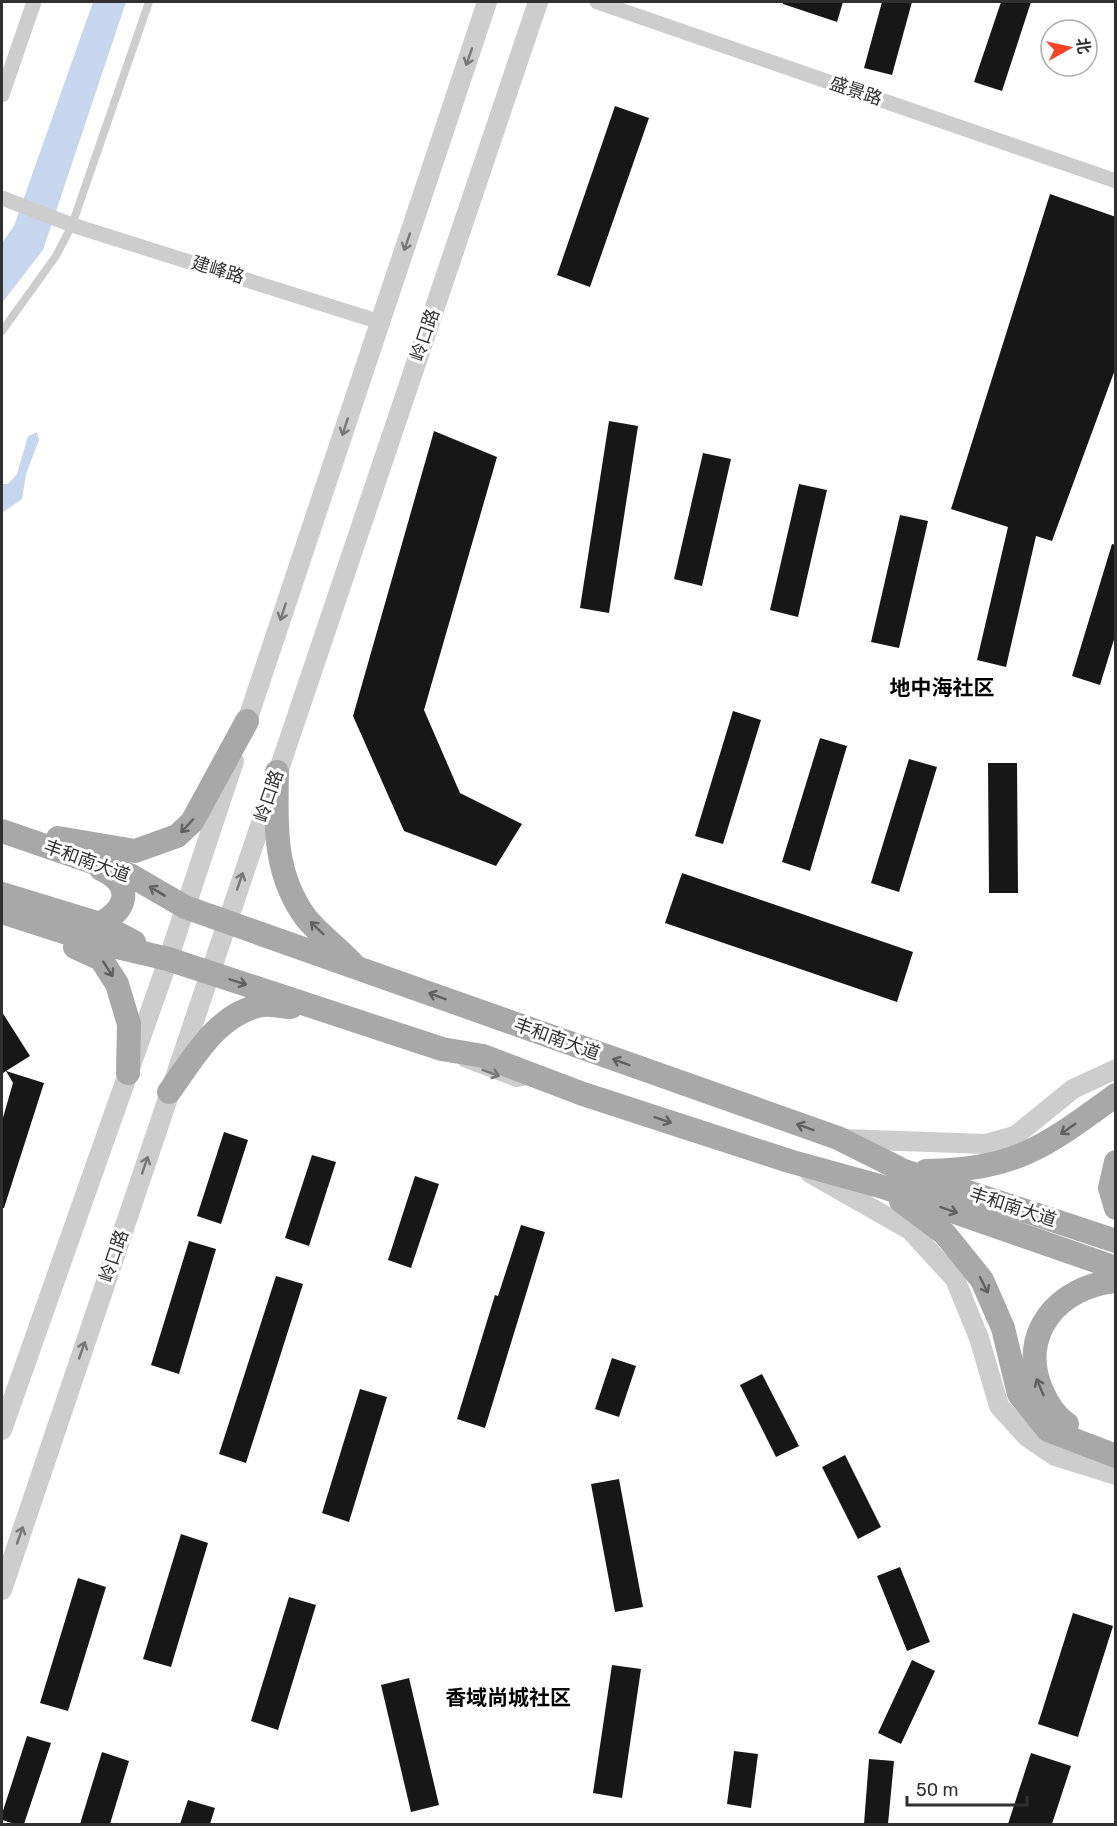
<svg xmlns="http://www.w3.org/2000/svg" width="1117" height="1826" viewBox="0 0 1117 1826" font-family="Rubik,'Noto Sans SC',sans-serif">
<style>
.water{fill:#c7d6ef}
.building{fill:#171717}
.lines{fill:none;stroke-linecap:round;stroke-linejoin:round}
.service{stroke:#cdcdcd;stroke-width:8}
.minor{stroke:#cdcdcd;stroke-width:15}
.tertiary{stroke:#cdcdcd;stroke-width:20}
.primary{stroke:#a8a8a8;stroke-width:24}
.oneway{stroke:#777}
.oneway2{stroke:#606060}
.labels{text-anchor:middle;stroke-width:6;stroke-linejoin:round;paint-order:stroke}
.street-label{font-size:18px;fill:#303030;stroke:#fff}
.quarter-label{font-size:21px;font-weight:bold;fill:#000;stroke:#fff}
</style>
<rect width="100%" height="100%" fill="#fff"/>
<g class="water">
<path d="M 93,2 L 126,2 L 43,250 L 2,303 L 2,243 L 14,226 Z"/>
<path d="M 37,432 L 39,440 L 26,474 L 22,499 L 2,513 L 2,484 L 8,484 L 17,474 L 28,436 Z"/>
</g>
<g class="building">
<path d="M 783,2 L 843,2 L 837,22 L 783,4 Z"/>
<path d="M 882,2 L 912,2 L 892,75 L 864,68 Z"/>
<path d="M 1001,2 L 1031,2 L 1002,91 L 974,82 Z"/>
<path d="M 615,106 L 649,118 L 590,287 L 557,275 Z"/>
<path d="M 1050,194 L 1116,217 L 1116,367 L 1052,541 L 1036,536 L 1006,667 L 977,660 L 1008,527 L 951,509 Z"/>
<path d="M 609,421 L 638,426 L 609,613 L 580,608 Z"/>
<path d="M 434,431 L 497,457 L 424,710 L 460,793 L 522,824 L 496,866 L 404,831 L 353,716 Z"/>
<path d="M 703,453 L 731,459 L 702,586 L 674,579 Z"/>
<path d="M 799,484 L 827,490 L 798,617 L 770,610 Z"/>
<path d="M 900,515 L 928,521 L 899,648 L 871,642 Z"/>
<path d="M 1112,544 L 1116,545 L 1116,633 L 1100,685 L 1072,676 Z"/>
<path d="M 733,711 L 761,720 L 723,844 L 695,836 Z"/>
<path d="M 820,738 L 847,746 L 810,871 L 782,862 Z"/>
<path d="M 909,759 L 937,767 L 899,892 L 871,883 Z"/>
<path d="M 988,763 L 1017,763 L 1018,893 L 989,893 Z"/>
<path d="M 682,873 L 913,952 L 897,1002 L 665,923 Z"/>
<path d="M 2,1012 L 30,1056 L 6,1071 L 44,1083 L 4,1208 L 2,1208 L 2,1121 L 13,1083 L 6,1071 L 2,1074 Z"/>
<path d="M 224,1132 L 248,1140 L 221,1224 L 197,1216 Z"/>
<path d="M 312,1155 L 336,1162 L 309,1246 L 285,1238 Z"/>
<path d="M 415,1176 L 439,1184 L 411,1268 L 388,1260 Z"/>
<path d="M 521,1225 L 545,1232 L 485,1428 L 457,1419 L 495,1295 L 498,1296 Z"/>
<path d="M 189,1241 L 216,1249 L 179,1374 L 151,1365 Z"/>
<path d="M 276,1276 L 303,1284 L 246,1463 L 219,1454 Z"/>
<path d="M 612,1358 L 636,1366 L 619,1417 L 595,1409 Z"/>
<path d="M 762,1374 L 799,1446 L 776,1457 L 740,1385 Z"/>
<path d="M 360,1389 L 387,1397 L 349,1522 L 322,1513 Z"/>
<path d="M 845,1455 L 881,1527 L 858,1539 L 822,1467 Z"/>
<path d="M 619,1479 L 643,1607 L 615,1612 L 591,1484 Z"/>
<path d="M 181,1534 L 208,1543 L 171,1667 L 143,1659 Z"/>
<path d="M 900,1567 L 930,1642 L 907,1651 L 877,1576 Z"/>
<path d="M 78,1578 L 106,1587 L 68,1711 L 40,1703 Z"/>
<path d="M 289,1597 L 316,1605 L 278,1730 L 251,1721 Z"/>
<path d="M 1073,1613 L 1113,1626 L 1078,1737 L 1038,1724 Z"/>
<path d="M 912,1660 L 935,1671 L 901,1744 L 878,1733 Z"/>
<path d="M 612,1665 L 641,1669 L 622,1798 L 593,1793 Z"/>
<path d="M 409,1678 L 439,1805 L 411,1812 L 381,1685 Z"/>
<path d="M 27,1736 L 51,1743 L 24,1824 L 15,1824 L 2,1820 L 2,1814 Z"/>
<path d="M 734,1751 L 758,1754 L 751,1808 L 727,1804 Z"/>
<path d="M 102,1752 L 129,1761 L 110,1824 L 80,1824 Z"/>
<path d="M 1031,1753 L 1071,1766 L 1052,1824 L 1008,1824 Z"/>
<path d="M 869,1759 L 894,1761 L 888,1824 L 864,1824 Z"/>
<path d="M 188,1800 L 215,1808 L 210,1824 L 180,1824 Z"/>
</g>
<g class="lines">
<g class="service">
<path d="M 2,331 L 56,256 L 72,225 L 149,2"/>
<path d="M 463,1063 L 516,1083 L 529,1081"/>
</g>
<g class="minor">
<path d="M 597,2 L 1116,181"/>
<path d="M 2,95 L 34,2"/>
<path d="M 2,198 L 72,225 L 380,322"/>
</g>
<g class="tertiary">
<path d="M 243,733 L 487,2"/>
<path d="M 843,1139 L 986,1144 L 1015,1136 L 1073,1089 L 1116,1069"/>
<path d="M 810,1173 L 910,1230 L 955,1279 L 979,1338 L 999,1406 L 1027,1437 L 1055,1456 L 1116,1475"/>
<path d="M 2,1430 L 164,972 L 234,761"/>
<path d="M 2,1590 L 538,2"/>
</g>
<g class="primary">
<path d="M 277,772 C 276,825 273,873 306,918 C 319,934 338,948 352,963"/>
<path d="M 2,831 L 130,875 L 185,907 L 838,1138 L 904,1171 L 1116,1241"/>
<path d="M 58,838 L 135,851 L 177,836 L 192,822 L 247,721"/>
<path d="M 2,894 L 100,924 L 134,942"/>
<path d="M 2,912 L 92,941 L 168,959 L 442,1049 L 483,1056 L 583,1094 L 789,1161 L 883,1187 L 1116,1268"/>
<path d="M 87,928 C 122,919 141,888 101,869"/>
<path d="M 75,947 L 101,959 L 117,984 L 129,1024 L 128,1073"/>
<path d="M 169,1092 C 193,1059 218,1012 263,1005 C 272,1004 282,1007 291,1007"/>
<path d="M 1116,1162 L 1110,1188 L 1116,1208"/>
<path d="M 926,1171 C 1016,1170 1046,1146 1116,1095"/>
<path d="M 901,1201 L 945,1234 L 982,1280 L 1003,1328 L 1019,1394 L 1048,1430 L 1116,1456"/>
<path d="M 1067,1424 C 1055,1416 1048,1405 1042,1391 C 1017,1335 1058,1286 1116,1281"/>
</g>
</g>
<defs><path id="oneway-shaft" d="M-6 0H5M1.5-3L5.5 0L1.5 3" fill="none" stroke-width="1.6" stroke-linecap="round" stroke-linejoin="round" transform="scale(1.5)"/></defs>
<g class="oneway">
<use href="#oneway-shaft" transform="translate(469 57) rotate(109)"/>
<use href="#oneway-shaft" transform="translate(407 242) rotate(109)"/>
<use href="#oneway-shaft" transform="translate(345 427) rotate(108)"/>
<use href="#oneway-shaft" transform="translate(283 612) rotate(108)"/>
<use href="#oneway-shaft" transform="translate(240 881) rotate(-71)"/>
<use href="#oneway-shaft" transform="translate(491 1073) rotate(20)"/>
<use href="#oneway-shaft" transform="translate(145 1165) rotate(-71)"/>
<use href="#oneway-shaft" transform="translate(82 1350) rotate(-71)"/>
<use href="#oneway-shaft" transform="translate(20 1535) rotate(-71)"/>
</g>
<g class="oneway2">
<use href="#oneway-shaft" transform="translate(187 826) rotate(133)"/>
<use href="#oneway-shaft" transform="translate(157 891) rotate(-149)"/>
<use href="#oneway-shaft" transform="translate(317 928) rotate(-136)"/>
<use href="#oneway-shaft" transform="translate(108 969) rotate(57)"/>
<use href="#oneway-shaft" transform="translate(238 982) rotate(18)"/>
<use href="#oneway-shaft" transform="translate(437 996) rotate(-160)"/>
<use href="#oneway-shaft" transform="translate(621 1062) rotate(-160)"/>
<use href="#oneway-shaft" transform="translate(663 1120) rotate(18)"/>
<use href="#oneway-shaft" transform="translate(805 1127) rotate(-160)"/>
<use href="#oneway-shaft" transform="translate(1068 1129) rotate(145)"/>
<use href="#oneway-shaft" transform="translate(949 1210) rotate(19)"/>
<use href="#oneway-shaft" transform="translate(984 1285) rotate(63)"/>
<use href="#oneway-shaft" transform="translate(1040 1387) rotate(-113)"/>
</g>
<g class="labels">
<g class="street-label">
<text transform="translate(856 91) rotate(19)" y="6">盛景路</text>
<text transform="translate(218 270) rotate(17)" y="6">建峰路</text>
<text transform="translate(425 335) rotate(-71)" y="6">岭口路</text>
<text transform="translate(269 796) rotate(-71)" y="6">岭口路</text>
<text transform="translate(87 861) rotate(20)" y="6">丰和南大道</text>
<text transform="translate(557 1039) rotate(20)" y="6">丰和南大道</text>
<text transform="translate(1013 1207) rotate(18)" y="6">丰和南大道</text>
<text transform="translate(114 1256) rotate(-71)" y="6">岭口路</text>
</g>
<g class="quarter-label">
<text x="942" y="695">地中海社区</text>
<text x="508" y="1705">香域尚城社区</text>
</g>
</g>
<rect width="1117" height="1826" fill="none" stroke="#303030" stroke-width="6"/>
<g transform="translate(1069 48) rotate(82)"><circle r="28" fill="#ffffff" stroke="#acacac" stroke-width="1.5"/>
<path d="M0-4.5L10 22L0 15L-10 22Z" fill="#f54323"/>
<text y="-9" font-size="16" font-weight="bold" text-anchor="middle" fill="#303030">北</text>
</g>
<path d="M907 1796v9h120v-9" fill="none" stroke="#303030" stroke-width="3"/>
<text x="916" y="1796" font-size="18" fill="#303030" stroke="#ffffff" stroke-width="4.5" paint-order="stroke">50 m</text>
</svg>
